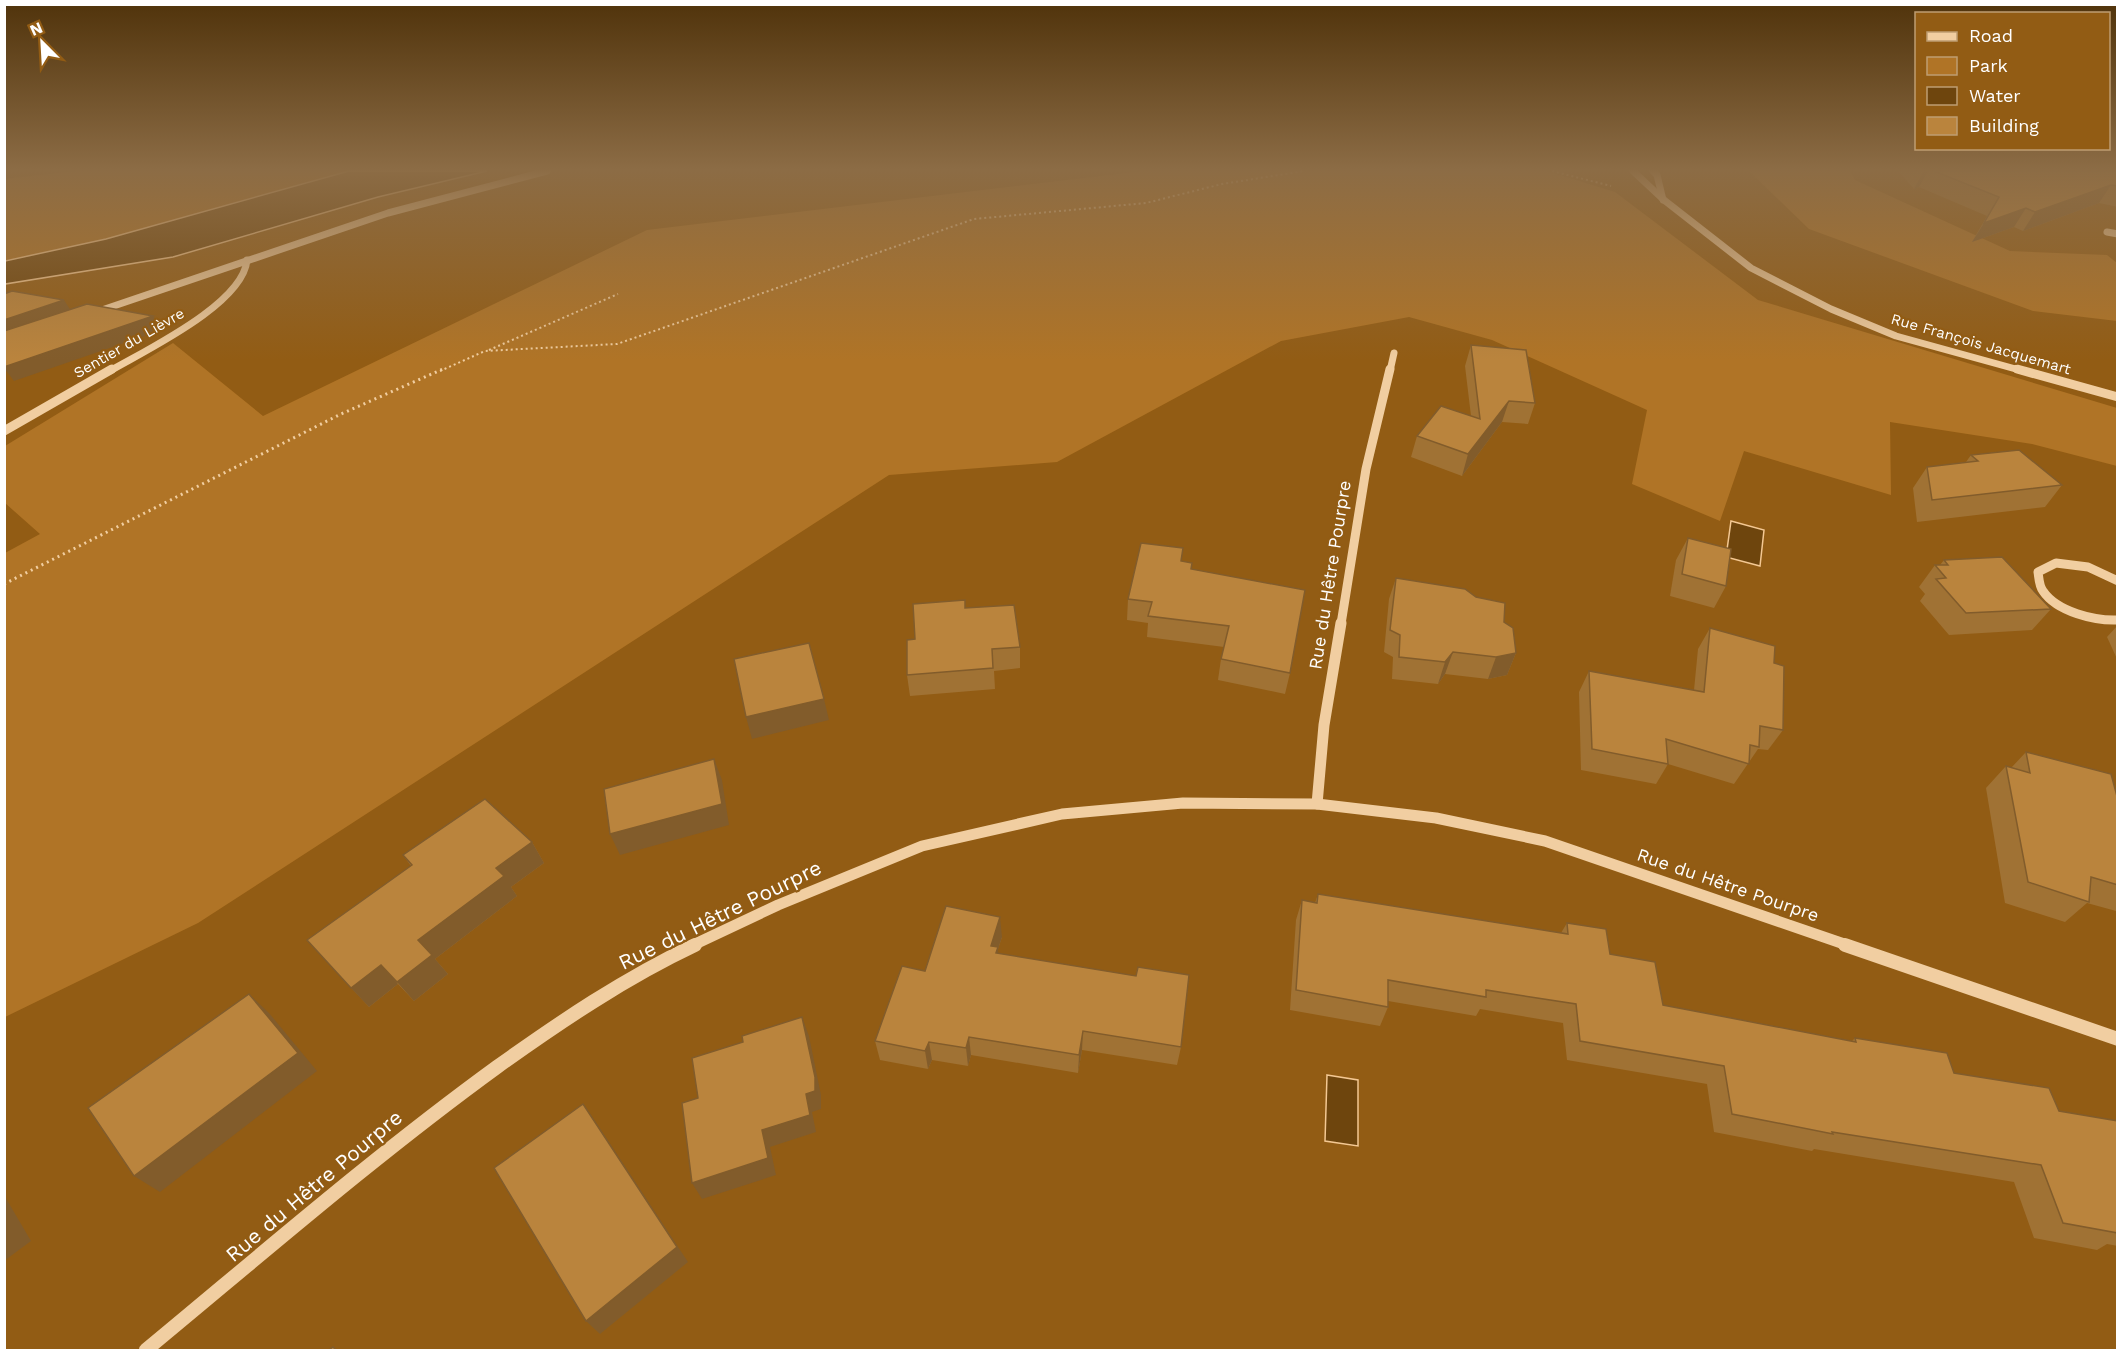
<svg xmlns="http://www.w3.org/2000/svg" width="2122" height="1355" viewBox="0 0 2122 1355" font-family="'Work Sans',sans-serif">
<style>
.green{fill:#b07426}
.water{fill:#6e450d;stroke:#f4c893;stroke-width:1.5}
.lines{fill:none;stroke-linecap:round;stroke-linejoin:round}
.path-far1{stroke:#f1cea1;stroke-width:2;stroke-dasharray:2 3;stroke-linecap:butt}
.path{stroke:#f1cea1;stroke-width:3;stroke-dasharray:2 4;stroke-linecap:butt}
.minor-far3{stroke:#f1cea1;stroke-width:7}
.minor-far2{stroke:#f1cea1;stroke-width:9}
.minor-far1{stroke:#f1cea1;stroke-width:11}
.minor{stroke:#f1cea1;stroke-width:14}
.wall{fill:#a07234}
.shaded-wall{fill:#825c2b}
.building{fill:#ba843d;stroke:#825c2b;stroke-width:1.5}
.labels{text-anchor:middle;stroke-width:4.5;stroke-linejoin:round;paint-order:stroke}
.far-street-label{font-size:15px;fill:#fff;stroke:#925c14}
.street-label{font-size:18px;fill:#fff;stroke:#925c14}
.near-street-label{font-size:21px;fill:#fff;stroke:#925c14}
</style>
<rect width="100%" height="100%" fill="#925c14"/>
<g class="green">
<path d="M 76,171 L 349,171 L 106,239 L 5,261 L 4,179 Z"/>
<path d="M 1143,171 L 1547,171 L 1615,192 L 1758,300 L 2117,408 L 2117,466 L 2032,444 L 1890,422 L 1891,495 L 1744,451 L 1720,521 L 1632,484 L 1647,410 L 1492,340 L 1409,317 L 1281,341 L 1057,462 L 889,475 L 198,923 L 5,1017 L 5,553 L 40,534 L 5,503 L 5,446 L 173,343 L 263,416 L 647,230 Z"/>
<path d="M 1749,171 L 1850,171 L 1855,180 L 2010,251 L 2107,255 L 2117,263 L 2117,321 L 2033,311 L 1809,229 Z"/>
</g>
<g class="water">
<path d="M 349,171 L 487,171 L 378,197 L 173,257 L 5,284 L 5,261 L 106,239 Z"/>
<path d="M 1731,521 L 1764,530 L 1760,566 L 1726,557 Z"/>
<path d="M 1327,1075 L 1358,1080 L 1358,1146 L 1325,1141 Z"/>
</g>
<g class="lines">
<g class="path-far1">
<path d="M 1552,171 L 1611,186"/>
<path d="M 489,350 L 618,294"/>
<path d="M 440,371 L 485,351 L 617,344 L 974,219 L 1146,203 L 1222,184 L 1304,171"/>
</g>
<path class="path" d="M 4,584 L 341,414 L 443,369"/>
<g class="minor-far3">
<path d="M 1633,171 L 1664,200 L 1751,268 L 1831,309 L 1896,336 L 2023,371"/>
<path d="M 1653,171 L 1657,175 L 1663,200"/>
<path d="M 2107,232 L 2118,234"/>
<path d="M 96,312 L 388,213 L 547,171"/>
<path d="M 110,371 C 146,350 243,304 247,260"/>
<path d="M 1390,371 L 1394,353"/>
</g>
<g class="minor-far2">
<path d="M 2017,369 L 2118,397"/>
<path d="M 4,431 L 112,369"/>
<path d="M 2118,581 L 2088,567 L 2056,563 L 2038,572 C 2039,578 2039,586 2043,591 C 2057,612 2095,621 2118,620"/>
<path d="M 1341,624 L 1366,469 L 1390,369"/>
</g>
<g class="minor-far1">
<path d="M 1317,804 L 1324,725 L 1341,623"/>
<path d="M 691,946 L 778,905 L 922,846 L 1062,814 L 1183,803 L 1317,804 L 1436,818 L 1545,841 L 1850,946"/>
</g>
<g class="minor">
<path d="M 1845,945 L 2118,1039"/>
<path d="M 146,1350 C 262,1254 376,1155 497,1067 C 560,1022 625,978 695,945"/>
</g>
</g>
<g class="wall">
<path d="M 1898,171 L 2118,171 L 2118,207 L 2099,203 L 2023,231 L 2014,227 L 1972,242 L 1987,216 L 1919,187 L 1914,189 Z"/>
<path d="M 1471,345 L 1535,403 L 1528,424 L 1502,422 L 1462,476 L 1411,457 L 1417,436 L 1471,416 L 1465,366 Z"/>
<path d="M 1971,455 L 2062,485 L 2045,507 L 1917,522 L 1913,488 L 1927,467 L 1966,462 Z"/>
<path d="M 1688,538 L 1726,586 L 1714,608 L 1670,596 L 1676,560 Z"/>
<path d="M 1944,560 L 2051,609 L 2032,630 L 1949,635 L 1920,601 L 1925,594 L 1919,587 L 1935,565 L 1940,565 Z"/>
<path d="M 1182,561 L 1192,569 L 1290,673 L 1285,694 L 1218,680 L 1221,659 L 1224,647 L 1147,637 L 1148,623 L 1127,620 L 1128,599 Z"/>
<path d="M 1396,578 L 1504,622 L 1516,653 L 1507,675 L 1488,679 L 1445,674 L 1438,684 L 1392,679 L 1393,657 L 1384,652 L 1389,599 Z"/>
<path d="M 966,608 L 1020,647 L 1020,668 L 994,671 L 995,689 L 910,696 L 907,675 L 915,639 Z"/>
<path d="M 2118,625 L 2118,661 L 2107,637 Z"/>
<path d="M 1710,628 L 1774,663 L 1783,730 L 1768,750 L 1758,749 L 1734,784 L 1668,764 L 1656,784 L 1581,770 L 1579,692 L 1589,671 L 1694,690 L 1698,649 Z"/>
<path d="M 2026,752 L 2118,800 L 2118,910 L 2116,911 L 2087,903 L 2065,922 L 2005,903 L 1986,788 L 2006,766 L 2011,768 Z"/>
<path d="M 532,842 L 544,863 L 511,887 L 517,896 L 435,959 L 448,974 L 414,1001 L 398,984 L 369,1007 L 307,940 L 411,866 L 403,855 Z"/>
<path d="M 1318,894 L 1561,933 L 1567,923 L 1610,954 L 1663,1005 L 1852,1041 L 1855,1038 L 2059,1111 L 2118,1121 L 2118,1246 L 2107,1244 L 2097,1250 L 2034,1238 L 2014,1182 L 1814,1149 L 1812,1151 L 1714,1132 L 1707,1084 L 1567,1060 L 1563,1023 L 1480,1009 L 1476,1016 L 1388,1001 L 1388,1007 L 1380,1026 L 1290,1010 L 1296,920 L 1302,900 L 1315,903 Z"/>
<path d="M 1002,937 L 998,949 L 998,954 L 1181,1047 L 1177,1065 L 1082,1050 L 1078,1073 L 971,1055 L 968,1066 L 932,1060 L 928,1069 L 880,1060 L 875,1041 L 925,971 Z"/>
</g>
<g class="shaded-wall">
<path d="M 1924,171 L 1928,171 L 1919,187 L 1914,189 Z"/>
<path d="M 2111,185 L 2099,203 L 2023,231 L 2035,212 Z"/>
<path d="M 2026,208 L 2014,227 L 1972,242 L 1984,223 Z"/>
<path d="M 64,300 L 73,314 L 4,337 L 4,320 Z"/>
<path d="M 153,316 L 162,330 L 14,381 L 4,368 L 4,367 Z"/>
<path d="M 1509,401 L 1502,422 L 1462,476 L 1468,454 Z"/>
<path d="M 1453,652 L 1445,674 L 1438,684 L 1445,662 Z"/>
<path d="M 1516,653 L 1507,675 L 1488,679 L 1496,657 Z"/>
<path d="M 824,699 L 829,720 L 752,739 L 746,717 Z"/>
<path d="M 714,759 L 722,780 L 729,825 L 620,855 L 610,834 Z"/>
<path d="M 532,842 L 544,863 L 511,887 L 517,896 L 435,959 L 448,974 L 414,1001 L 397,982 L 418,940 L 496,868 Z"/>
<path d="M 1000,917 L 1002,937 L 998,949 L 999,966 L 991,946 Z"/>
<path d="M 381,965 L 398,984 L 369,1007 L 351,988 Z"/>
<path d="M 249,994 L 269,1013 L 317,1071 L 160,1192 L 134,1176 Z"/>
<path d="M 802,1017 L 809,1036 L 821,1095 L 821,1109 L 812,1112 L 816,1132 L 770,1147 L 776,1175 L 702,1199 L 692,1183 L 762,1130 L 806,1094 Z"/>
<path d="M 1083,1031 L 1082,1050 L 1078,1073 L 1079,1055 Z"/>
<path d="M 969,1037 L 971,1055 L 968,1066 L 966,1048 Z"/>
<path d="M 929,1042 L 932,1060 L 928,1069 L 925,1051 Z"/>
<path d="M 583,1104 L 595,1121 L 688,1262 L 600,1334 L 586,1321 Z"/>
<path d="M 4,1195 L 31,1241 L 4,1261 Z"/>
</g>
<g class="building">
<path d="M 1934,171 L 2118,171 L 2118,186 L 2111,185 L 2035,212 L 2026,208 L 1984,223 L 1999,197 Z"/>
<path d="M 12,291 L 64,300 L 4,320 L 4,294 Z"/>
<path d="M 87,304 L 153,316 L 4,367 L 4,331 Z"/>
<path d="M 1471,345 L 1526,350 L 1535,403 L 1509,401 L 1468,454 L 1417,436 L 1441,406 L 1480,419 Z"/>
<path d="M 2019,450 L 2062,485 L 1932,500 L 1927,467 L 1978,461 L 1971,455 Z"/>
<path d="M 1688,538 L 1731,549 L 1726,586 L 1682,574 Z"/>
<path d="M 1141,543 L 1183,548 L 1181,561 L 1192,563 L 1191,569 L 1305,590 L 1290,673 L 1221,659 L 1229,626 L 1148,616 L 1152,602 L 1128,599 Z"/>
<path d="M 2002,557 L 2051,609 L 1966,613 L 1936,579 L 1946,578 L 1935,565 L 1948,565 L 1944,560 Z"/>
<path d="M 1396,578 L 1465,589 L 1476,597 L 1505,603 L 1504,622 L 1513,628 L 1516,653 L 1496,657 L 1453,652 L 1445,662 L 1399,657 L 1400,635 L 1390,630 Z"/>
<path d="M 965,600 L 965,608 L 1014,605 L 1020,647 L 992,649 L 993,668 L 907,675 L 907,640 L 915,639 L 913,604 Z"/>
<path d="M 1710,628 L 1775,646 L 1774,663 L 1784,666 L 1783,730 L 1760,726 L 1759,747 L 1750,745 L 1749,764 L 1666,739 L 1668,764 L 1592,749 L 1589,671 L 1704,692 Z"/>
<path d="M 809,643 L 824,699 L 746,717 L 734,659 Z"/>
<path d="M 2026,752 L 2111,774 L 2118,800 L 2118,885 L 2091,877 L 2089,902 L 2028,882 L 2006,766 L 2030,773 Z"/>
<path d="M 714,759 L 722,804 L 610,834 L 604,789 Z"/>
<path d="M 485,799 L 532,842 L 496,868 L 504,876 L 418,940 L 432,955 L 397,982 L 381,965 L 351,988 L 307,940 L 412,865 L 403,855 Z"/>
<path d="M 1318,894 L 1568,934 L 1567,923 L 1606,929 L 1610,954 L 1655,962 L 1663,1005 L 1856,1042 L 1855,1038 L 1947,1053 L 1954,1073 L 2049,1088 L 2059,1111 L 2118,1121 L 2118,1233 L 2063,1223 L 2041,1165 L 1832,1132 L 1833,1134 L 1732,1114 L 1724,1066 L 1580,1041 L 1576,1004 L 1486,990 L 1486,997 L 1388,980 L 1388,1007 L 1296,990 L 1302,900 L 1317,903 Z"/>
<path d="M 946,906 L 1000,917 L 991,946 L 998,947 L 996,953 L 1136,976 L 1138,967 L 1189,975 L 1181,1047 L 1083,1031 L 1079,1055 L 969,1037 L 966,1048 L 929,1042 L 925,1051 L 875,1041 L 902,966 L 925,971 Z"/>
<path d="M 249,994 L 298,1053 L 134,1176 L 88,1108 Z"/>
<path d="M 802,1017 L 815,1077 L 815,1091 L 806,1094 L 810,1115 L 762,1130 L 768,1158 L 692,1183 L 682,1103 L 698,1098 L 692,1058 L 743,1042 L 742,1036 Z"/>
<path d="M 583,1104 L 677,1247 L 586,1321 L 494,1168 Z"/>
<path d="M 333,1347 L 336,1350 L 329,1350 Z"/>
</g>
<linearGradient id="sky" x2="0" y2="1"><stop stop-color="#50330b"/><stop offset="0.47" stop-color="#8c6c45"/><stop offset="1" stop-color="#8c6c45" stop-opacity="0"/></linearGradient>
<rect width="2122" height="360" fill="url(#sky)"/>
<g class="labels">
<g class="far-street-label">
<text transform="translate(129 343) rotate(-30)" y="5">Sentier du Lièvre</text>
<text transform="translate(1981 344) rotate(16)" y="5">Rue François Jacquemart</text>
</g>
<g class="street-label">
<text transform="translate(1330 575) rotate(-81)" y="6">Rue du Hêtre Pourpre</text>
<text transform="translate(1728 885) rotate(19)" y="6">Rue du Hêtre Pourpre</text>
</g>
<g class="near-street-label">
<text transform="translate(720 915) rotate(-26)" y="7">Rue du Hêtre Pourpre</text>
<text transform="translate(314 1186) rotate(-40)" y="7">Rue du Hêtre Pourpre</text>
</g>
</g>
<rect width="2122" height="1355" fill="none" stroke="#ffffff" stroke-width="12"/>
<rect x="1915" y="12" width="195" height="138" fill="#925c14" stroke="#be9d72" stroke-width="1.5"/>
<rect x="1927" y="32" width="30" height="9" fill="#f1cea1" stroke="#be9d72" stroke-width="1.5"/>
<text x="1969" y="42" font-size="18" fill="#ffffff">Road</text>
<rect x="1927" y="57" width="30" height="18" fill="#b07426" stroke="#be9d72" stroke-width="1.5"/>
<text x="1969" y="72" font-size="18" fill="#ffffff">Park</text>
<rect x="1927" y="87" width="30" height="18" fill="#6e450d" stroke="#be9d72" stroke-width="1.5"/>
<text x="1969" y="102" font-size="18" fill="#ffffff">Water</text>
<rect x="1927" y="117" width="30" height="18" fill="#ba843d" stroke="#be9d72" stroke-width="1.5"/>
<text x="1969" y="132" font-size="18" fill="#ffffff">Building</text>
<g transform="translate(42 42) rotate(336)" stroke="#925c14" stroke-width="4.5" paint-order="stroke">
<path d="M0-4.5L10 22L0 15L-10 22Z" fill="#ffffff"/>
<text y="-9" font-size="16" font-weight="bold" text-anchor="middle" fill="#ffffff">N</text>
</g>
</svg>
